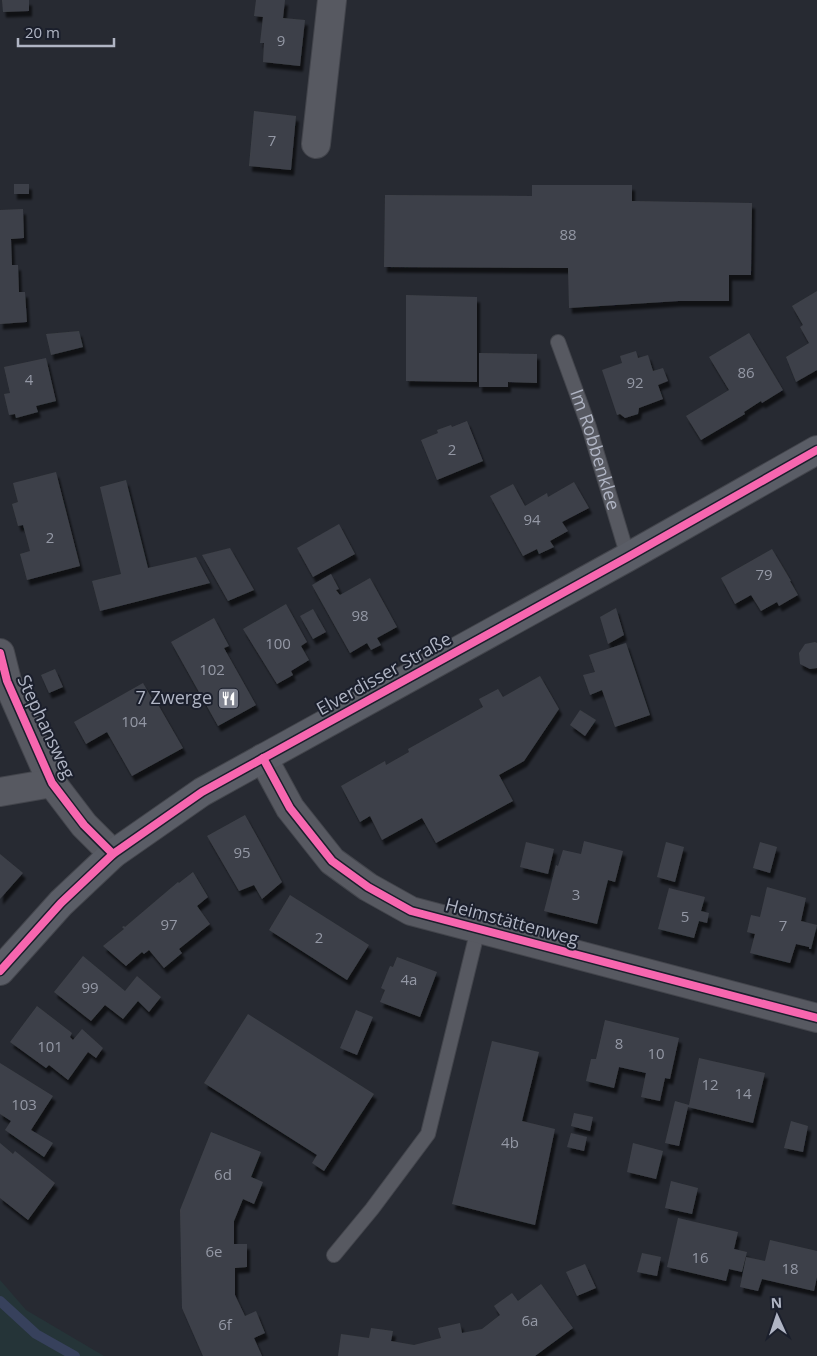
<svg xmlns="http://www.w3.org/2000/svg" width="817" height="1356" viewBox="0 0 817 1356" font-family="'Open Sans',sans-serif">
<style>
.green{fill:#253438}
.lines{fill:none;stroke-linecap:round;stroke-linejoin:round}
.stream{stroke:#37415c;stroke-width:10}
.building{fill:#3e4148;filter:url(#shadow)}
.lane-casing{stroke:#43454c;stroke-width:16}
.street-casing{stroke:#43454c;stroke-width:30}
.secondary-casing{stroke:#43454c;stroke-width:30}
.lane{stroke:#575961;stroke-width:14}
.street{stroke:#575961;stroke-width:28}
.secondary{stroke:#5a5d66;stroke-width:28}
.cycleway-casing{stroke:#1b1f2c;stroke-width:11}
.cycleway{stroke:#f766af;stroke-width:8}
.labels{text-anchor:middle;stroke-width:4;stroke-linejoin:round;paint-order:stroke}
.number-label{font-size:15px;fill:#9498a5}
.street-label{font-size:18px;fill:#b0b5c4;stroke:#1b1f2c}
.poi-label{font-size:18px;fill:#b0b5c4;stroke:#1b1f2c;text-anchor:end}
</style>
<defs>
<filter id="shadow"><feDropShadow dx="3" dy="5.5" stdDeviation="1" flood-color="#0009"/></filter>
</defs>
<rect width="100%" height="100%" fill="#272a32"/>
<path class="green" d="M 0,1280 L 26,1310 L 104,1356 L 0,1356 Z"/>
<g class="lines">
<path class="stream" d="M 0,1301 L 36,1334 L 75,1356"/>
</g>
<g class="building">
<path d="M 2,0 L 29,0 L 29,11 L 3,12 Z"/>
<path d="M 256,0 L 285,0 L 283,18 L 305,20 L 300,66 L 263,62 L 264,43 L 260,43 L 263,17 L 254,16 Z"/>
<path d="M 254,111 L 296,116 L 291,170 L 249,166 Z"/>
<rect x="14" y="184" width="15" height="10"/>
<path d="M 532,185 L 632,185 L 632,201 L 752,203 L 751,275 L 729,275 L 729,301 L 679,301 L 569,308 L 568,268 L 384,267 L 385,195 L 532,196 Z"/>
<path d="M 23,209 L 24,238 L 11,239 L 12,265 L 18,265 L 19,292 L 25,292 L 27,322 L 0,324 L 0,210 Z"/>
<path d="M 817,291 L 817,370 L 796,382 L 786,357 L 809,343 L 800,327 L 803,325 L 792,306 Z"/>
<path d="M 406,295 L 477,297 L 477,382 L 406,381 Z"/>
<path d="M 79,331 L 83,347 L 51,355 L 46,334 Z"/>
<path d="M 749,333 L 783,390 L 762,403 L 761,401 L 744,412 L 745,414 L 701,440 L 686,416 L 729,390 L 709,357 Z"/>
<path d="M 636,351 L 638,358 L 648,355 L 653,371 L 663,368 L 668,381 L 658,385 L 663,399 L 639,408 L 638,414 L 625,418 L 620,414 L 617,415 L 602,370 L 622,363 L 620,356 Z"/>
<path d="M 479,353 L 537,354 L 537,383 L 508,382 L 508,387 L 479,387 Z"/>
<path d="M 46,358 L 56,401 L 36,406 L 38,412 L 16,418 L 15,414 L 9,415 L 4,394 L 10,393 L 4,367 Z"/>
<path d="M 467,421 L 483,461 L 437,480 L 421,440 L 438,433 L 437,430 L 451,425 L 452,427 Z"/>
<path d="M 56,472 L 80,566 L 27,580 L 20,554 L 30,551 L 23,525 L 18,526 L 12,504 L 18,502 L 13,483 Z"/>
<path d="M 126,480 L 148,568 L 196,557 L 210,583 L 100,611 L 92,581 L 121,574 L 100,487 Z"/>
<path d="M 574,482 L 589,508 L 562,522 L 568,531 L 550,541 L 554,547 L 539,554 L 537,549 L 523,556 L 490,496 L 513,484 L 525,506 L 547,493 L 548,497 Z"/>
<path d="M 339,524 L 355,554 L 313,577 L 297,548 Z"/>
<path d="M 230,548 L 254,590 L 228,601 L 202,555 Z"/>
<path d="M 772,549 L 791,581 L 790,581 L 798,595 L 779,606 L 777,602 L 761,611 L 751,595 L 735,604 L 721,578 Z"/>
<path d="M 331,574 L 339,589 L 336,590 L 340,595 L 370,578 L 397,627 L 377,638 L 381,645 L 371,650 L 367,643 L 350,653 L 312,585 Z"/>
<path d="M 286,604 L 307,642 L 301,646 L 309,660 L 291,671 L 293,675 L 277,684 L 243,629 Z"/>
<path d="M 616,608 L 624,635 L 608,644 L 600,617 Z"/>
<path d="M 313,609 L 326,632 L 313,639 L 300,616 Z"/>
<path d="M 214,618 L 229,646 L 224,648 L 256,705 L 218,726 L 171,642 Z"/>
<path d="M 815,642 L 817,643 L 817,668 L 810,669 L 800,664 L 799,653 L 805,644 Z"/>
<path d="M 626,643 L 650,715 L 615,727 L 602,690 L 590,695 L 583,675 L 595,672 L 589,655 Z"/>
<path d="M 55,669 L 63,687 L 49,693 L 41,675 Z"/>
<path d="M 540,676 L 559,709 L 524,761 L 499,775 L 513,801 L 436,843 L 422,818 L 382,840 L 370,816 L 360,822 L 341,786 L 385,761 L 386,765 L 409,752 L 408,749 L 483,707 L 479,699 L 498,689 L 503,697 Z"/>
<path d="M 143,683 L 154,702 L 156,701 L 183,748 L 132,776 L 107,732 L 86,744 L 74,722 Z"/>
<path d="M 580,710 L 596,720 L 585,736 L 570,725 Z"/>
<path d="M 245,815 L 282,882 L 262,899 L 254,885 L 239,891 L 207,836 Z"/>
<path d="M 584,841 L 623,851 L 615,882 L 608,880 L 597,924 L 544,911 L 556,865 L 558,866 L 563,850 L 581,854 Z"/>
<path d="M 526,842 L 554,849 L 548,874 L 520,867 Z"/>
<path d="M 666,842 L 684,847 L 675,882 L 657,877 Z"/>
<path d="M 760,842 L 777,847 L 770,873 L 753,868 Z"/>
<path d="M 0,854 L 23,873 L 0,899 Z"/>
<path d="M 193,872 L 208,897 L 197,906 L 210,924 L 179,949 L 182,953 L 164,968 L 149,950 L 144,954 L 142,952 L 126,966 L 103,946 L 124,929 L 122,927 L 124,926 L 125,927 L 178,882 L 179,883 Z"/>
<path d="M 767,887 L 806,898 L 801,921 L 817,925 L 811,949 L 809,949 L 809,947 L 796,944 L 790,963 L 750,953 L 755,934 L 747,932 L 751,915 L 760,917 Z"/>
<path d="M 669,888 L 705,897 L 701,911 L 709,913 L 707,923 L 699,921 L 694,938 L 658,929 Z"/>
<path d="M 290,895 L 369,945 L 347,980 L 269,930 Z"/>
<path d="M 83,956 L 125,991 L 137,976 L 161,997 L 149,1012 L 138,1001 L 123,1019 L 105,1005 L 91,1021 L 54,992 Z"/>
<path d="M 397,957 L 437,972 L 420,1017 L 380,1002 L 385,990 L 381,988 L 390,966 L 393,967 Z"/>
<path d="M 37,1006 L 72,1033 L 70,1037 L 73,1040 L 82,1029 L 103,1048 L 96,1058 L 88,1052 L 68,1080 L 49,1065 L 46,1068 L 10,1042 Z"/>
<path d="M 356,1010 L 373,1017 L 357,1055 L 340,1048 Z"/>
<path d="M 248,1014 L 374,1094 L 324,1171 L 312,1163 L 317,1155 L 204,1083 Z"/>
<path d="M 605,1020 L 679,1038 L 670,1079 L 665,1078 L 660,1101 L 641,1097 L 646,1073 L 619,1067 L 614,1088 L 586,1081 L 591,1059 L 596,1059 Z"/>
<path d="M 492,1041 L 539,1052 L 522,1121 L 555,1129 L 535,1225 L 452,1204 Z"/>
<path d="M 699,1058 L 765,1073 L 753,1123 L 688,1107 L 679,1146 L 665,1143 L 675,1101 L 689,1105 Z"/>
<path d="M 0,1063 L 53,1096 L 31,1130 L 53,1143 L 44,1157 L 5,1130 L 11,1121 L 0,1114 Z"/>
<path d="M 574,1113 L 593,1117 L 590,1131 L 571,1126 Z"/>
<path d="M 791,1121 L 808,1126 L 803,1152 L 784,1148 Z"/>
<path d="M 211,1132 L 261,1152 L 251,1177 L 263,1182 L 254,1204 L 243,1199 L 234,1221 L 234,1244 L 247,1244 L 247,1267 L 235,1268 L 235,1295 L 245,1316 L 256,1311 L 265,1333 L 254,1338 L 262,1356 L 203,1356 L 182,1308 L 180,1210 Z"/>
<path d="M 571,1133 L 587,1137 L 584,1151 L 567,1147 Z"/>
<path d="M 0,1143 L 13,1154 L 15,1151 L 55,1183 L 28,1220 L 0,1198 Z"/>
<path d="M 633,1143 L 663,1151 L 656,1179 L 627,1172 Z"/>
<path d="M 671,1181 L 698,1188 L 692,1214 L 665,1208 Z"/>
<path d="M 678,1218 L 738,1232 L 734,1249 L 747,1252 L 742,1272 L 729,1269 L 726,1281 L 667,1267 Z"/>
<path d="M 770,1240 L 817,1251 L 817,1277 L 814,1291 L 762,1279 L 758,1291 L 740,1287 L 746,1257 L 765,1261 Z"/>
<path d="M 642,1253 L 661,1257 L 657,1276 L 637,1272 Z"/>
<path d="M 585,1264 L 596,1288 L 577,1296 L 566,1272 Z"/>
<path d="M 541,1284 L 573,1328 L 535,1356 L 338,1356 L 341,1334 L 369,1338 L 371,1328 L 393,1331 L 391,1341 L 414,1345 L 441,1338 L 438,1328 L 460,1323 L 462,1333 L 482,1329 L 500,1315 L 494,1306 L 512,1293 L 518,1301 Z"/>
</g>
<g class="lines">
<defs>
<g id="lane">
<path id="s1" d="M 558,342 L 589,427 L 628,557"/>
<path d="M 334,1255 L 372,1209 L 428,1134 L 478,929"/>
</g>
<g id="street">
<path d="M 316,144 L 332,0"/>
<path d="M 0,653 L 7,681 L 52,783 L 84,825 L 113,854"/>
<path d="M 263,758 L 290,808 L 332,861 L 368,887 L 411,911 L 817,1018"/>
<path d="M 0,792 L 52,783"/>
</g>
<path id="secondary" d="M 0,971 L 61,903 L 113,854 L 202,792 L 628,557 L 817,450"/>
</defs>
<use href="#lane" class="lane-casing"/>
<use href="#street" class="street-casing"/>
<use href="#secondary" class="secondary-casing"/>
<use href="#lane" class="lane"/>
<use href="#street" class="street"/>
<use href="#secondary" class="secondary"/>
<defs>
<g id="cycleway">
<path d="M 0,653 L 7,681 L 52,783 L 84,825 L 113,854"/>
<path d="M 263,758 L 290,808 L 332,861 L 368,887 L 411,911 L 817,1018"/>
<path d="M 0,971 L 61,903 L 113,854 L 202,792 L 628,557 L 817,450"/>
</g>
</defs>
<use href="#cycleway" class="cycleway-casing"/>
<use href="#cycleway" class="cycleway"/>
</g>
<defs>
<symbol id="restaurant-square" viewBox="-11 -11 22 22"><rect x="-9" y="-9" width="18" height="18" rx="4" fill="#808491" stroke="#1b1f2c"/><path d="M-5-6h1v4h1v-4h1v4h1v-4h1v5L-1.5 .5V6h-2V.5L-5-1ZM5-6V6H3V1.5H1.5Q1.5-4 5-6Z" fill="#fff"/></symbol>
</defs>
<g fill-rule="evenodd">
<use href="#restaurant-square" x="216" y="686" width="25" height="25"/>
</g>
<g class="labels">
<g class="number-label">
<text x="281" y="46">9</text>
<text x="272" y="146">7</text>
<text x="568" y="240">88</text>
<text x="746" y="378">86</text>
<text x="29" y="385">4</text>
<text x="635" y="388">92</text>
<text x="452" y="455">2</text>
<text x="532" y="525">94</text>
<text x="50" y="543">2</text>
<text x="764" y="580">79</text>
<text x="360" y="621">98</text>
<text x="278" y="649">100</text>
<text x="212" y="675">102</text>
<text x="134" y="727">104</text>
<text x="242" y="858">95</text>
<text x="576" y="900">3</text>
<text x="685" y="922">5</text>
<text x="169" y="930">97</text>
<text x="783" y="931">7</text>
<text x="319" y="943">2</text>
<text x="409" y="985">4a</text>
<text x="90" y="993">99</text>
<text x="619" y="1049">8</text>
<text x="50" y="1052">101</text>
<text x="656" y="1059">10</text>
<text x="710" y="1090">12</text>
<text x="743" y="1099">14</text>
<text x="24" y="1110">103</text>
<text x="510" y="1148">4b</text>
<text x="223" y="1180">6d</text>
<text x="214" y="1257">6e</text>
<text x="700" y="1263">16</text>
<text x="790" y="1274">18</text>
<text x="530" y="1326">6a</text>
<text x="225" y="1330">6f</text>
</g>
<g class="street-label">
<text dy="6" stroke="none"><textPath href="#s1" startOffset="114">Im Robbenklee</textPath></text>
<text transform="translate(384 674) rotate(-29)" y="6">Elverdisser Straße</text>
<text transform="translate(46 727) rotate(65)" y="6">Stephansweg</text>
<text transform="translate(512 922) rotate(15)" y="6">Heimstättenweg</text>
</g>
<g class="poi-label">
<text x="212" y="704">7 Zwerge</text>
</g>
</g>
<g transform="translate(777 1316) rotate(357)" stroke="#1b1f2c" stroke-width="4" paint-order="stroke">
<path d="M0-4L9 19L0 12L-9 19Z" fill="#b0b5c4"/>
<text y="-8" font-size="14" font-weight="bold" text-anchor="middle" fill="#b0b5c4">N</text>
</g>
<path d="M18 38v8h96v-8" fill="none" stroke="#b0b5c4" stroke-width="2.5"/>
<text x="25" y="38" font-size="15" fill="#b0b5c4" stroke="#1b1f2c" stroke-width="4" paint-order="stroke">20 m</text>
</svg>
